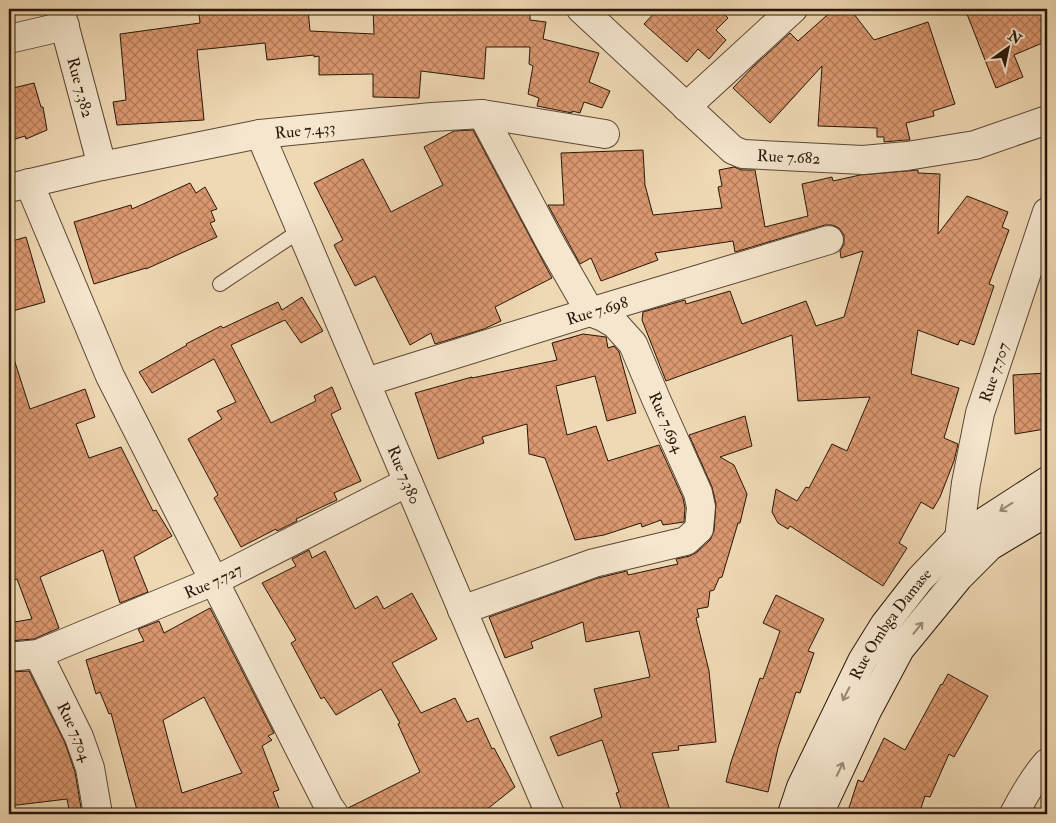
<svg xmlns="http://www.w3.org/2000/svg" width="1056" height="823" viewBox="0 0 1056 823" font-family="'IM FELL Double Pica',serif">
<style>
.building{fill:url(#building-cross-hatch);stroke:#281609;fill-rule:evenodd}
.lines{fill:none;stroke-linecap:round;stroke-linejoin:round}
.lane-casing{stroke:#5a4734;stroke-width:16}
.street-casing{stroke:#5a4734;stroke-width:30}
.secondary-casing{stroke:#281609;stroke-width:30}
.lane{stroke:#f5e6ce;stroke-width:14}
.street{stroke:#f5e6ce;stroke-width:28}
.secondary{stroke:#f5e6ce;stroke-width:28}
.oneway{stroke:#998875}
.labels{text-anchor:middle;stroke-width:4;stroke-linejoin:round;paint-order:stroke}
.street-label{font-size:16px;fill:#281609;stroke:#f5e6ce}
</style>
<defs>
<pattern id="building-cross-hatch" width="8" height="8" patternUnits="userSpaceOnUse" patternTransform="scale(1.25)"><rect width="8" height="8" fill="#db9870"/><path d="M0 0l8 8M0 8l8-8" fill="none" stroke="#b27b5a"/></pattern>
</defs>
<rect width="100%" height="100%" fill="#efd9b4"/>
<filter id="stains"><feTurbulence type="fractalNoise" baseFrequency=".004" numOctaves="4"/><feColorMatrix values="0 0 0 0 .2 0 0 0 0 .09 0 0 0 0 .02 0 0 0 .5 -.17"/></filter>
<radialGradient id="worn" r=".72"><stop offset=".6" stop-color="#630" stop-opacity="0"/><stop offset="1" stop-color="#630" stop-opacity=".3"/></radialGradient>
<g class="building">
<path d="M 254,9 L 258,9 L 258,11 L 308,9 L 310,31 L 374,34 L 373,9 L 530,9 L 530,20 L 546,22 L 543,39 L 599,53 L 589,82 L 610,91 L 602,108 L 584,102 L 580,113 L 572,111 L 572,113 L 537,106 L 539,98 L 528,94 L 533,66 L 529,64 L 530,47 L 486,47 L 484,79 L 421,71 L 419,98 L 373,97 L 373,74 L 319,75 L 319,56 L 314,57 L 314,55 L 267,60 L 265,43 L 197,50 L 204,120 L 117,125 L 113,102 L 126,100 L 120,34 L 200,23 L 199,14 Z"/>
<path d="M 658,9 L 719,9 L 728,18 L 716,30 L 726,40 L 709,59 L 698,49 L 687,62 L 644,24 Z"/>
<path d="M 834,9 L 850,9 L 874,40 L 928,22 L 955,104 L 933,111 L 934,116 L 906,123 L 910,140 L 905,140 L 884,142 L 884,137 L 877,137 L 877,128 L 818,126 L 822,66 L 770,123 L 733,88 L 754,66 L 790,33 L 798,41 Z"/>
<path d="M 965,9 L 1047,9 L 1047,41 L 1014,55 L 1023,77 L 996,88 Z"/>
<path d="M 34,83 L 41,107 L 43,107 L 47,130 L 26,139 L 25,136 L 9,141 L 9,89 Z"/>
<path d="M 473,130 L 552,278 L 495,307 L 501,321 L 484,329 L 435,344 L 431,333 L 410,345 L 375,276 L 355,286 L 334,245 L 343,240 L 314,183 L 363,159 L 391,212 L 443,185 L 424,147 L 454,131 Z"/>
<path d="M 643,150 L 645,185 L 653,215 L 722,208 L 718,187 L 722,186 L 719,170 L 734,167 L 742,170 L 755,170 L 765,227 L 808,216 L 802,184 L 832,177 L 833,181 L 860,175 L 918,170 L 918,173 L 940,174 L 938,234 L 967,196 L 1008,212 L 1002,227 L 1009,230 L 989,284 L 994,286 L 974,345 L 960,340 L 958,345 L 918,330 L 911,374 L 959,388 L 944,438 L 958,444 L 954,461 L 940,497 L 933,509 L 921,502 L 899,543 L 907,548 L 883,586 L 790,526 L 788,529 L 778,523 L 772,512 L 776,489 L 797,501 L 806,487 L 809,488 L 832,444 L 847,451 L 870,397 L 798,401 L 792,335 L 666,381 L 642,320 L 643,312 L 685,300 L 686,304 L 730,291 L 742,324 L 806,301 L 816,326 L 844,317 L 863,251 L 841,258 L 840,251 L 844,244 L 844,235 L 839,228 L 832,225 L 825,225 L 735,252 L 733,241 L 655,253 L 658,260 L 601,281 L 591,258 L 580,264 L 548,205 L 564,205 L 561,153 Z"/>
<path d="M 190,183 L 196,193 L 205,187 L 217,209 L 211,211 L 215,221 L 210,223 L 217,237 L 146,269 L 146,268 L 94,284 L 74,222 L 131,205 L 132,209 Z"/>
<path d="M 26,237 L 45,302 L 9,312 L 9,242 Z"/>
<path d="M 302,297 L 323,331 L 301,343 L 285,320 L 231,345 L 271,423 L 316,401 L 314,396 L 332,387 L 341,409 L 331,414 L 361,481 L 334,493 L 337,500 L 296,519 L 297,521 L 277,531 L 276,529 L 241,547 L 214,498 L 218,495 L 188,439 L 222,419 L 217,411 L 236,402 L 214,359 L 152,393 L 139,372 L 187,345 L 186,344 L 221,326 L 223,328 L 278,302 L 282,310 Z"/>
<path d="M 583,334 L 606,337 L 608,348 L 614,346 L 619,352 L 636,413 L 607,421 L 595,376 L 556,386 L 567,435 L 596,426 L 608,461 L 659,445 L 683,498 L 685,508 L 684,522 L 663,525 L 661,520 L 642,527 L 641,523 L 604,535 L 575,540 L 545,458 L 529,454 L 527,424 L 482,437 L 484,443 L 438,459 L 415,393 L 472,377 L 472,378 L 557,360 L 552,343 Z"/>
<path d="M 9,356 L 13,356 L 30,409 L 85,389 L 95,417 L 76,424 L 89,458 L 121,447 L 153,511 L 156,510 L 172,536 L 134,557 L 148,592 L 120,603 L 103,550 L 40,577 L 59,628 L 34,639 L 9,641 L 9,623 L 32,619 L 17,579 L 9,581 Z"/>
<path d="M 1047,373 L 1047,425 L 1045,426 L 1045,429 L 1015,434 L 1013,375 Z"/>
<path d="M 745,416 L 752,446 L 720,457 L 734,465 L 747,494 L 740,523 L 738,523 L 722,577 L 719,578 L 714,590 L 710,591 L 708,607 L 697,609 L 699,617 L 696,618 L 709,671 L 716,742 L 678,746 L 679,750 L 652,753 L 671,814 L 623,814 L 616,793 L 619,792 L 602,740 L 558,756 L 550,737 L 602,717 L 594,689 L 650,677 L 639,631 L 586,642 L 583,622 L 531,642 L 533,648 L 505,658 L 489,617 L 598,578 L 627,571 L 628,575 L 678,564 L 676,559 L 690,556 L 697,552 L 710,540 L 714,531 L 716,504 L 712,487 L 689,435 Z"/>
<path d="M 309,550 L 312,558 L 325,551 L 355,609 L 377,596 L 384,609 L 412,593 L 437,639 L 392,663 L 421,713 L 455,698 L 467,722 L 478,718 L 492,749 L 494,748 L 515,787 L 481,814 L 349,814 L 348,808 L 420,772 L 398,724 L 400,723 L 381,689 L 336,715 L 324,697 L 321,699 L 291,643 L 296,640 L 262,583 L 296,566 L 292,559 Z"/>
<path d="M 776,595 L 824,619 L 808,651 L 814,653 L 800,693 L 796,692 L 778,748 L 768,792 L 726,782 L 731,762 L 760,678 L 763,679 L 780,631 L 763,623 Z"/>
<path d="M 210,608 L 274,733 L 268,736 L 272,740 L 262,746 L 279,790 L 273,792 L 281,814 L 138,814 L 111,713 L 109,714 L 100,692 L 96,694 L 86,660 L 144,641 L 138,629 L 159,621 L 164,633 ZM 204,697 L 242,773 L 182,793 L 163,720 Z"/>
<path d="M 29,671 L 65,743 L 75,772 L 82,814 L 70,814 L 67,799 L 9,806 L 9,672 Z"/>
<path d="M 948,674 L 988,696 L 954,757 L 949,754 L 930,797 L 925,796 L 919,814 L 847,814 L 858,780 L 863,782 L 884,738 L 905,750 L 941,684 L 942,685 Z"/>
</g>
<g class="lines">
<defs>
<path id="lane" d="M 220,284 L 301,230"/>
<g id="street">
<path id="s1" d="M 60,9 L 102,166"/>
<path id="s2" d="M 581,9 L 733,150 L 743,154 L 863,160 L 907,156 L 975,145 L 1047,120"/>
<path d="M 9,39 L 65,26"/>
<path d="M 686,107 L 793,9"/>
<path id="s3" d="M 260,134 C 357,361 452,588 550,814"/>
<path d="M 29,183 L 110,376 L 329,807 L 334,814"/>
<path id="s4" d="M 9,188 L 102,166 L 260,134 L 432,117 L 482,114 L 605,134"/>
<path id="s5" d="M 366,382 L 590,312 L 829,240"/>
<path id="s6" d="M 959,538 L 966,483 L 980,413 L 1047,212"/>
<path d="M 462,610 L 594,563 L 686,541 L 699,529 L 701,507 L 698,493 L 656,399 L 633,344 L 615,324 L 603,317 L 590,312 L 551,244 L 482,114"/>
<path id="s7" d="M 38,654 L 79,737 L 90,768 L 98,814"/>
<path id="s8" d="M 9,657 L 38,654 L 214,581 L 408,482"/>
<path d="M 1014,814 C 1023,797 1034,777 1047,763"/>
</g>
<g id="secondary">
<path id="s9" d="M 792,814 L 801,787 L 862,661 L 885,624 L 920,579 L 959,538 L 1047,481"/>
<path d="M 821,814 L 823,805 L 867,711 L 900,649 L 959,577 L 990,546 L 1047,512"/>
</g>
</defs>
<use href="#lane" class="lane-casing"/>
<use href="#street" class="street-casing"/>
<use href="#secondary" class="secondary-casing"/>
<use href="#lane" class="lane"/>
<use href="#street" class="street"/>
<use href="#secondary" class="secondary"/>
</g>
<defs><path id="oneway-shaft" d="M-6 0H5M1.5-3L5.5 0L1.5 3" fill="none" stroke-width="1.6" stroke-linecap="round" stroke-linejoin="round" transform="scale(1.25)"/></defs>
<g class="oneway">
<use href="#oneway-shaft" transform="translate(1006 507) rotate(147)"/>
<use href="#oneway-shaft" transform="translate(918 628) rotate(-51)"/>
<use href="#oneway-shaft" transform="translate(846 694) rotate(117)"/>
<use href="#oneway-shaft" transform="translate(840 769) rotate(-65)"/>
</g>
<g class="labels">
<g class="street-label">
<text dy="6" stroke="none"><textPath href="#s1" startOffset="81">Rue 7.382</textPath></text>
<text dy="6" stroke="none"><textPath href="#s4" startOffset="302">Rue 7.433</textPath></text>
<text dy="6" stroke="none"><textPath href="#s2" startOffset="264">Rue 7.682</textPath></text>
<text dy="6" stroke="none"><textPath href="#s5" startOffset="242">Rue 7.698</textPath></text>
<text dy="6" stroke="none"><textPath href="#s6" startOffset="170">Rue 7.707</textPath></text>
<text transform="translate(667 422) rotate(66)" y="6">Rue 7.694</text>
<text dy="6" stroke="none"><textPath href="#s3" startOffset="370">Rue 7.380</textPath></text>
<text dy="6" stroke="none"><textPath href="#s8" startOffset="219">Rue 7.727</textPath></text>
<text dy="6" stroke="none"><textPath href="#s9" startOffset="215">Rue Ombga Damase</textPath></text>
<text dy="6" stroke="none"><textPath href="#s7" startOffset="86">Rue 7.704</textPath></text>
</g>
</g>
<rect width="1056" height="823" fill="none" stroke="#efd9b4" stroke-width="30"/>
<rect x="10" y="10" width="1036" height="803" fill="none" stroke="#281609" stroke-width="2.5"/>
<rect x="15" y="15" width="1026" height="793" fill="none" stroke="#281609"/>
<g transform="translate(1008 48) rotate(33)" stroke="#f5e6ce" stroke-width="4" paint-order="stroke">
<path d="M0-4L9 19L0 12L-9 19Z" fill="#281609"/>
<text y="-8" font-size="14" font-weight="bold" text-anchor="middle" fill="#281609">N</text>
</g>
<rect width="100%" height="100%" filter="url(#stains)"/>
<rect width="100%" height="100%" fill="url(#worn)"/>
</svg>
